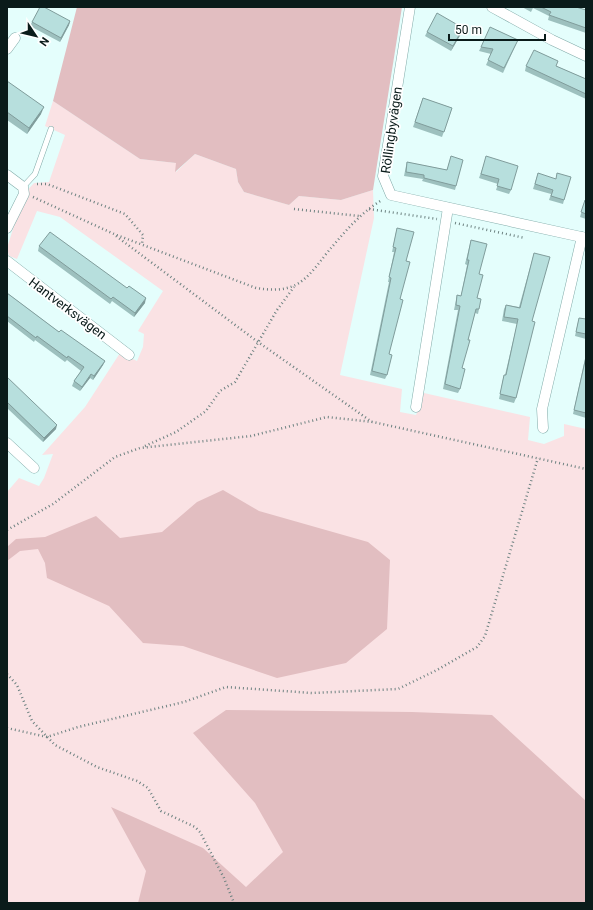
<svg xmlns="http://www.w3.org/2000/svg" width="593" height="910" viewBox="0 0 593 910" font-family="Roboto,sans-serif">
<style>
.green{fill:#fae2e4}
.forest{fill:#e2bec1}
.lines{fill:none;stroke-linecap:round;stroke-linejoin:round}
.lane-casing{stroke:#80aaa8;stroke-width:6}
.street-casing{stroke:#80aaa8;stroke-width:11}
.path{stroke:#6d8281;stroke-width:2.5;stroke-dasharray:1 3;stroke-linecap:butt}
.lane{stroke:#fff;stroke-width:5}
.street{stroke:#fff;stroke-width:10}
.wall{fill:#9dc0be}
.shaded-wall{fill:#809c9b}
.building{fill:#b7dfdd;stroke:#809c9b}
.labels{text-anchor:middle;stroke-width:3.5;stroke-linejoin:round;paint-order:stroke}
.street-label{font-size:13px;fill:#0a1b1a;stroke:#fff}
</style>
<rect width="100%" height="100%" fill="#e4fefc"/>
<path class="green" d="M 53,101 L 140,159 L 176,163 L 176,172 L 195,154 L 236,169 L 238,182 L 244,192 L 289,205 L 299,196 L 341,200 L 373,190 L 374,218 L 340,375 L 402,389 L 400,412 L 416,415 L 424,393 L 530,417 L 528,440 L 544,444 L 564,436 L 564,424 L 586,429 L 586,903 L 7,903 L 7,492 L 19,478 L 39,486 L 44,478 L 53,454 L 42,455 L 85,407 L 120,353 L 137,361 L 143,347 L 144,334 L 138,331 L 163,291 L 60,217 L 37,211 L 17,259 L 9,256 L 7,248 L 24,194 L 34,183 L 49,182 L 65,135 L 45,126 Z"/>
<g class="forest">
<path d="M 77,7 L 402,7 L 373,190 L 341,200 L 299,196 L 289,205 L 244,192 L 238,182 L 236,169 L 195,154 L 175,172 L 176,163 L 140,159 L 53,101 Z"/>
<path d="M 223,490 L 259,511 L 368,542 L 390,560 L 387,629 L 346,663 L 277,678 L 183,646 L 143,643 L 109,606 L 47,578 L 45,563 L 38,549 L 20,551 L 7,561 L 7,547 L 16,539 L 45,537 L 96,516 L 120,538 L 162,532 L 197,502 Z"/>
<path d="M 226,710 L 412,712 L 492,715 L 586,801 L 586,903 L 138,903 L 146,871 L 111,807 L 203,848 L 246,887 L 283,852 L 255,803 L 193,733 Z"/>
</g>
<g class="lines">
<defs>
<path id="lane" d="M 23,187 L 35,174 L 51,129"/>
<g id="street">
<path d="M 410,7 L 383,176 L 391,195 L 586,238"/>
<path d="M 492,7 L 552,40 L 586,56"/>
<path d="M 7,49 L 15,38"/>
<path d="M 7,175 L 23,187 L 24,194 L 7,228"/>
<path d="M 7,261 L 129,355"/>
<path d="M 416,407 L 448,208"/>
<path d="M 543,428 L 542,409 L 582,237"/>
<path d="M 7,443 L 34,468"/>
</g>
</defs>
<use href="#lane" class="lane-casing"/>
<use href="#street" class="street-casing"/>
<g class="path">
<path d="M 37,184 L 47,184 L 125,214 L 143,235 L 142,244"/>
<path d="M 33,197 L 114,234 L 256,288 C 269,290 281,291 293,286 C 309,280 321,259 332,247 C 347,229 362,212 382,200"/>
<path d="M 294,209 L 359,216"/>
<path d="M 369,209 L 437,219"/>
<path d="M 455,223 L 525,238"/>
<path d="M 116,236 L 258,342 L 372,422"/>
<path d="M 145,446 L 176,432 L 206,411 L 220,391 L 235,382 L 277,310 L 294,287"/>
<path d="M 7,530 L 53,504 L 115,457 L 140,448 L 251,436 L 327,417 L 373,422 L 586,469"/>
<path d="M 7,674 L 17,685 L 32,721 L 55,745 L 97,767 L 137,781 L 148,788 L 161,811 L 195,827 L 200,832 L 224,878 L 234,903"/>
<path d="M 7,728 L 47,737 L 78,727 L 184,702 L 226,687 L 312,693 L 398,689 L 437,670 L 477,647 L 485,636 L 538,458"/>
</g>
<use href="#lane" class="lane"/>
<use href="#street" class="street"/>
</g>
<g class="wall">
<path d="M 522,7 L 576,7 L 586,10 L 586,33 L 548,20 L 549,16 L 533,8 L 531,12 Z"/>
<path d="M 70,21 L 69,25 L 60,42 L 30,26 L 32,22 Z"/>
<path d="M 463,28 L 462,32 L 451,51 L 425,36 L 427,32 Z"/>
<path d="M 518,40 L 503,73 L 486,65 L 491,54 L 479,51 L 481,47 Z"/>
<path d="M 526,66 L 556,66 L 586,79 L 586,99 L 525,71 Z"/>
<path d="M 7,81 L 41,114 L 27,134 L 7,120 Z"/>
<path d="M 423,98 L 452,108 L 442,137 L 413,127 Z"/>
<path d="M 451,156 L 456,186 L 455,190 L 422,181 L 423,179 L 404,176 L 406,166 L 407,162 L 447,170 Z"/>
<path d="M 485,161 L 511,190 L 509,194 L 496,190 L 498,184 L 479,178 Z"/>
<path d="M 538,173 L 564,200 L 563,204 L 549,200 L 551,194 L 533,189 Z"/>
<path d="M 585,200 L 586,200 L 586,219 L 580,217 Z"/>
<path d="M 397,228 L 406,261 L 400,299 L 389,354 L 387,375 L 385,379 L 370,375 L 389,282 L 388,282 L 394,252 L 392,252 L 396,232 Z"/>
<path d="M 471,240 L 479,274 L 477,298 L 479,309 L 478,314 L 475,313 L 468,340 L 462,368 L 460,389 L 458,393 L 443,389 L 458,310 L 454,310 L 457,295 L 461,296 L 467,265 L 465,264 Z"/>
<path d="M 39,246 L 145,303 L 134,317 L 112,301 L 110,304 L 38,251 Z"/>
<path d="M 534,253 L 532,321 L 516,398 L 514,403 L 499,399 L 503,379 L 504,375 L 505,375 L 517,324 L 502,321 L 504,309 L 506,305 L 519,307 Z"/>
<path d="M 7,293 L 59,332 L 105,361 L 103,365 L 93,380 L 90,378 L 80,391 L 72,386 L 74,381 L 81,371 L 67,360 L 65,362 L 35,340 L 34,342 L 7,321 Z"/>
<path d="M 579,318 L 586,319 L 586,339 L 575,336 L 578,322 Z"/>
<path d="M 586,354 L 586,418 L 573,414 Z"/>
<path d="M 7,377 L 56,429 L 43,442 L 7,408 Z"/>
</g>
<g class="shaded-wall">
<path d="M 70,21 L 69,25 L 60,42 L 61,38 Z"/>
<path d="M 463,28 L 462,32 L 451,51 L 453,46 Z"/>
<path d="M 44,107 L 41,114 L 27,134 L 29,128 Z"/>
<path d="M 146,298 L 145,303 L 134,317 L 135,313 Z"/>
<path d="M 105,361 L 103,365 L 93,380 L 94,376 Z"/>
<path d="M 91,374 L 90,378 L 80,391 L 82,387 Z"/>
<path d="M 57,425 L 56,429 L 43,442 L 44,438 Z"/>
</g>
<g class="building">
<path d="M 40,7 L 44,7 L 70,21 L 61,38 L 32,22 Z"/>
<path d="M 541,7 L 576,7 L 586,10 L 586,28 L 549,15 L 551,12 Z"/>
<path d="M 437,13 L 463,28 L 453,46 L 427,32 Z"/>
<path d="M 490,27 L 518,40 L 504,68 L 488,60 L 493,49 L 481,47 Z"/>
<path d="M 534,50 L 558,61 L 556,66 L 586,79 L 586,94 L 526,66 Z"/>
<path d="M 7,81 L 44,107 L 29,128 L 7,112 Z"/>
<path d="M 423,98 L 452,108 L 444,132 L 415,122 Z"/>
<path d="M 451,156 L 463,160 L 456,186 L 424,178 L 424,175 L 406,172 L 407,162 L 447,170 Z"/>
<path d="M 486,156 L 518,166 L 511,190 L 497,186 L 499,179 L 481,174 Z"/>
<path d="M 538,173 L 556,179 L 557,173 L 571,177 L 564,200 L 551,196 L 553,190 L 535,184 Z"/>
<path d="M 585,200 L 586,200 L 586,214 L 581,212 Z"/>
<path d="M 397,228 L 414,232 L 406,261 L 410,262 L 400,299 L 403,300 L 389,354 L 392,355 L 387,375 L 372,371 L 391,278 L 389,277 L 396,248 L 393,247 Z"/>
<path d="M 50,232 L 127,288 L 129,286 L 146,298 L 135,313 L 113,297 L 111,299 L 39,246 Z"/>
<path d="M 471,240 L 487,244 L 479,274 L 483,275 L 477,298 L 481,299 L 479,309 L 476,309 L 468,340 L 470,340 L 462,368 L 465,369 L 460,389 L 445,384 L 460,306 L 456,305 L 457,295 L 461,296 L 469,260 L 467,260 Z"/>
<path d="M 534,253 L 550,257 L 532,321 L 535,322 L 516,398 L 500,394 L 504,375 L 506,375 L 518,319 L 504,317 L 506,305 L 520,308 Z"/>
<path d="M 7,293 L 59,332 L 61,330 L 105,361 L 94,376 L 91,374 L 82,387 L 74,381 L 84,367 L 68,356 L 67,358 L 37,336 L 36,338 L 7,316 Z"/>
<path d="M 579,318 L 586,319 L 586,334 L 576,332 Z"/>
<path d="M 586,357 L 586,413 L 574,410 Z"/>
<path d="M 7,377 L 57,425 L 44,438 L 7,402 Z"/>
</g>
<g class="labels">
<g class="street-label">
<text transform="translate(391 130) rotate(-82)" y="5">Röllingbyvägen</text>
<text transform="translate(68 308) rotate(37)" y="5">Hantverksvägen</text>
</g>
</g>
<rect width="593" height="910" fill="none" stroke="#0a1b1a" stroke-width="16"/>
<g transform="translate(36 36) rotate(125)" stroke="#ffffff" stroke-width="3" paint-order="stroke">
<path d="M0-3L7 15L0 10L-7 15Z" fill="#0a1b1a"/>
<text y="-6" font-size="11" font-weight="bold" text-anchor="middle" fill="#0a1b1a">N</text>
</g>
<path d="M449 34v6h96v-6" fill="none" stroke="#0a1b1a" stroke-width="2"/>
<text x="455" y="34" font-size="12" fill="#0a1b1a" stroke="#ffffff" stroke-width="3" paint-order="stroke">50 m</text>
</svg>
